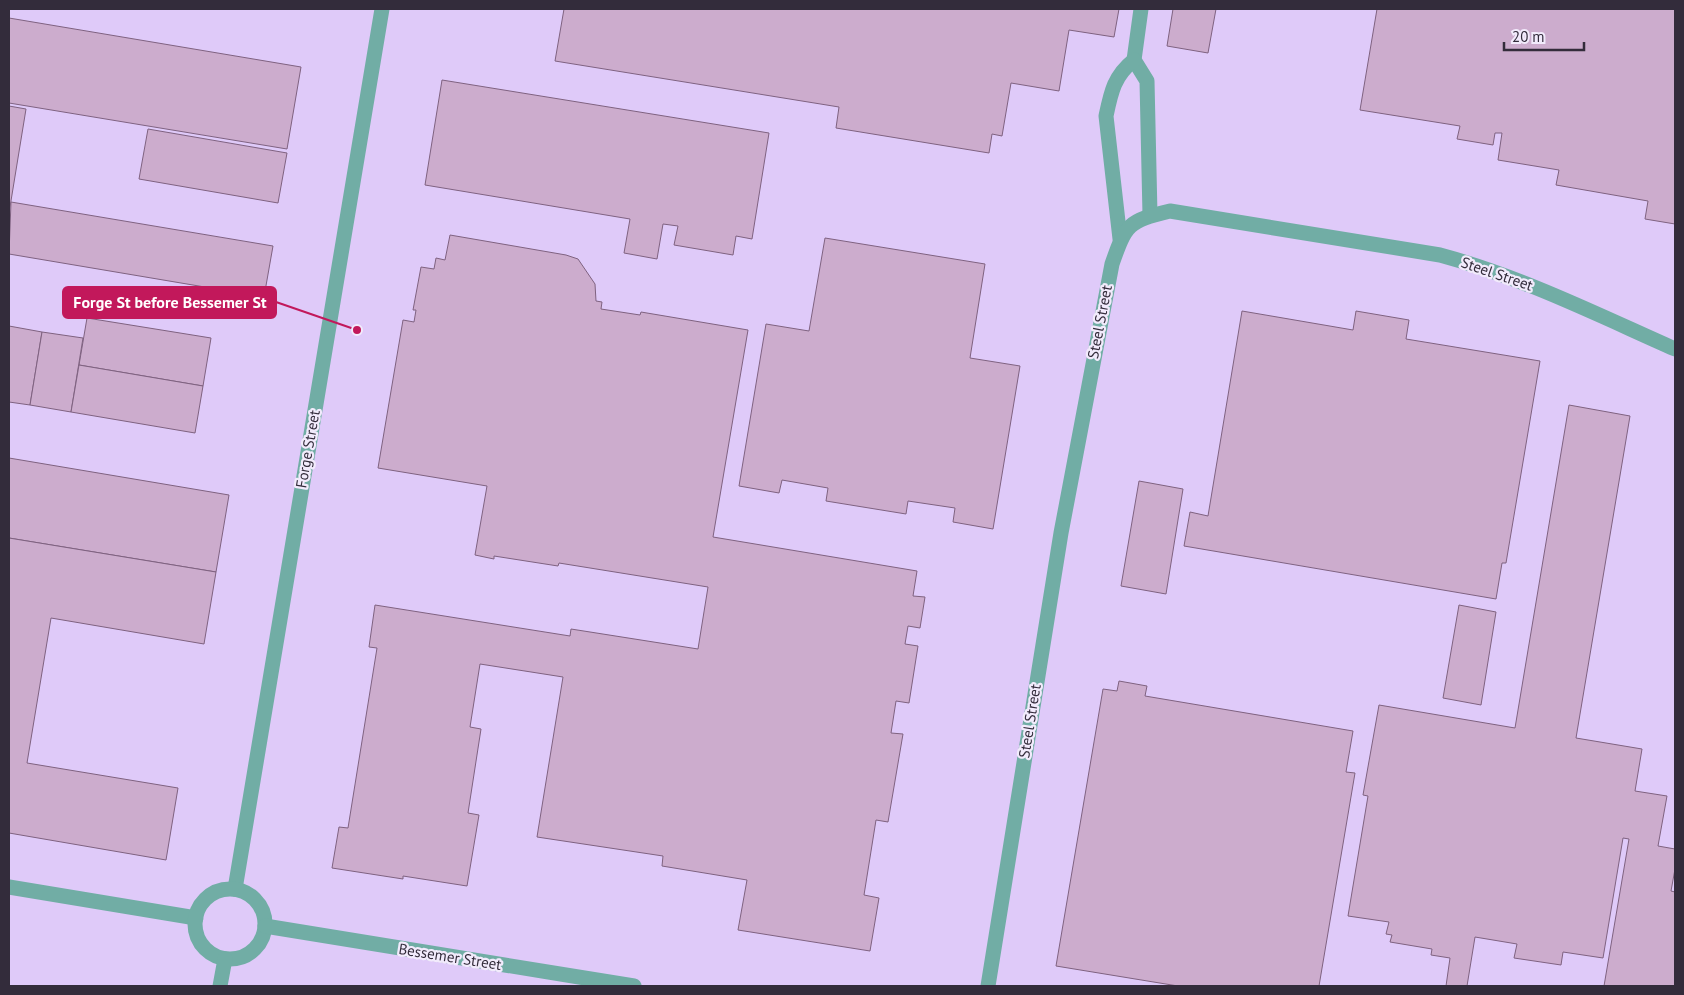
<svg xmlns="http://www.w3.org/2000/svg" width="1684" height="995" viewBox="0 0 1684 995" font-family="'PT Sans',sans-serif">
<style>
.built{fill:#dfcaf9}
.building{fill:#ccaccd;stroke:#7f6280}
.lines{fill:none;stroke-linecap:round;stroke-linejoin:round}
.minor{stroke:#71ada5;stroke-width:15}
.labels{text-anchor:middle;stroke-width:4.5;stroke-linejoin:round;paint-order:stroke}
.street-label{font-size:15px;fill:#332c3b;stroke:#f2ebfc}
.leader{fill:none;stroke:#c2185b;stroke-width:2}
.callout-dot{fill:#c2185b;stroke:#f2ebfc;stroke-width:2}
.callout{fill:#c2185b;stroke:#c2185b;stroke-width:2}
.callout-label{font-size:16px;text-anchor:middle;font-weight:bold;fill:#fff}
</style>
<rect width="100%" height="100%" fill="#e9dafb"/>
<rect class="built" x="9" y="9" width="1666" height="977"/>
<g class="building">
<path d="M 564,9 L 1119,9 L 1114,37 L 1069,30 L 1059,91 L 1011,83 L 1002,136 L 992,134 L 989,153 L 836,128 L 839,107 L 555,61 Z"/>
<path d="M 1173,9 L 1216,9 L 1208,53 L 1167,46 Z"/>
<path d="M 1377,9 L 1675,9 L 1675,224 L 1645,219 L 1648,201 L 1556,185 L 1559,170 L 1498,160 L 1502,133 L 1495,133 L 1493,145 L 1457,139 L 1460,126 L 1360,110 Z"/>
<path d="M 9,18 L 301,67 L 287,149 L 9,103 Z"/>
<path d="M 442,80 L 769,133 L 752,239 L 736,236 L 733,255 L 674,245 L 678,226 L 663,224 L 657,259 L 624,253 L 630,219 L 425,185 Z"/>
<path d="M 9,106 L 26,109 L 9,213 Z"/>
<path d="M 148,129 L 287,153 L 278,203 L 139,179 Z"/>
<path d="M 11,202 L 273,246 L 264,297 L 9,254 Z"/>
<path d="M 450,235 L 566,255 L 578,259 L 595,284 L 596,301 L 602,302 L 601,309 L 640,315 L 641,312 L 748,330 L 713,537 L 917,571 L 913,596 L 925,597 L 920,628 L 908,626 L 905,644 L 918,646 L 909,703 L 896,701 L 891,733 L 903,734 L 888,822 L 876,820 L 864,895 L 879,898 L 870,951 L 738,930 L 747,880 L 662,866 L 663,856 L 537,837 L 563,677 L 480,664 L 470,727 L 481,729 L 468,813 L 479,815 L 467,886 L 403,876 L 403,879 L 332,868 L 339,827 L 348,828 L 377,648 L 369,647 L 375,605 L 570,636 L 571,629 L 698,649 L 708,587 L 559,563 L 558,566 L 494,556 L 494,559 L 475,555 L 487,486 L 378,468 L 403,320 L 414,322 L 416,310 L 413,310 L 421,267 L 434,269 L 436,258 L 445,260 Z"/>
<path d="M 825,238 L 985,264 L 970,358 L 1020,366 L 993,529 L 953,522 L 955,508 L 908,501 L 906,514 L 826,501 L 828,488 L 782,480 L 779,493 L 739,486 L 766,324 L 809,331 Z"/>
<path d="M 1242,311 L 1353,330 L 1356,311 L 1409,320 L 1406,339 L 1540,361 L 1506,563 L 1502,563 L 1496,599 L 1184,546 L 1190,512 L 1208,516 Z"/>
<path d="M 87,318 L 211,338 L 203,386 L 79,365 Z"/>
<path d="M 9,326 L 42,332 L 30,405 L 9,402 Z"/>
<path d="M 42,332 L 83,338 L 71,412 L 30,405 Z"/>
<path d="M 79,365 L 203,386 L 195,433 L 71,412 Z"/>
<path d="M 1569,405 L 1630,416 L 1576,738 L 1642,749 L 1635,791 L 1667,796 L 1658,846 L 1675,849 L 1675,869 L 1671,891 L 1675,892 L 1675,986 L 1604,986 L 1629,839 L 1623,838 L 1603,958 L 1563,952 L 1561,965 L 1514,958 L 1517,944 L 1475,937 L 1467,986 L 1446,986 L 1450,958 L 1431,955 L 1432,949 L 1390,942 L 1392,935 L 1386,934 L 1389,922 L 1348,916 L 1368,796 L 1363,795 L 1379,705 L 1515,728 Z"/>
<path d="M 9,458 L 229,495 L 216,572 L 9,538 Z"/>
<path d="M 1139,481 L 1183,489 L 1166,594 L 1121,586 Z"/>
<path d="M 9,538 L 216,572 L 204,644 L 51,618 L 27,763 L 178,788 L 166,860 L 9,833 Z"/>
<path d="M 1459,605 L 1496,612 L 1481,705 L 1443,698 Z"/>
<path d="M 1119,681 L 1147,686 L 1145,696 L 1353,731 L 1346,772 L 1355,773 L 1319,986 L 1178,986 L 1056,966 L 1103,689 L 1117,691 Z"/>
</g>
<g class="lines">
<g class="minor">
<path d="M 1141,9 L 1134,60 L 1147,81 L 1150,215"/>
<path d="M 1120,239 L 1106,116 C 1111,92 1114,76 1134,60"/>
<path d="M 9,887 L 196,918"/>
<path d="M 235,889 L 382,9"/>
<circle cx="230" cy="924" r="35"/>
<path d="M 265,926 L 634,986"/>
<path d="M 220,986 L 225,959"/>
<path d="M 988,986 L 1061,533 L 1112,264 C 1126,224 1128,221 1170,211 L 1440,255 C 1522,277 1598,315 1675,349"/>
</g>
</g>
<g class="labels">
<g class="street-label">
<text transform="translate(1497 274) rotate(19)" y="5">Steel Street</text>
<text transform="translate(1100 322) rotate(-79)" y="5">Steel Street</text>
<text transform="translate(308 449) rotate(-80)" y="5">Forge Street</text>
<text transform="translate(1030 721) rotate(-81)" y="5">Steel Street</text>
<text transform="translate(450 957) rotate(9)" y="5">Bessemer Street</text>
</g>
</g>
<path class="leader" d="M357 330L276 302"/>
<circle class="callout-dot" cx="357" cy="330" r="5"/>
<rect class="callout" x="63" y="287" width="213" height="31" rx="5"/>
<g class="callout-label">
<text x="170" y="308">Forge St before Bessemer St</text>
</g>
<rect width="1684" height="995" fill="none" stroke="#332c3b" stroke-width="20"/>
<path d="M1504 42v8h80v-8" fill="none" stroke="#332c3b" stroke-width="2.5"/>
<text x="1512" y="42" font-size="15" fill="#332c3b" stroke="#f2ebfc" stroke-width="4" paint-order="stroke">20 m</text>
</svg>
